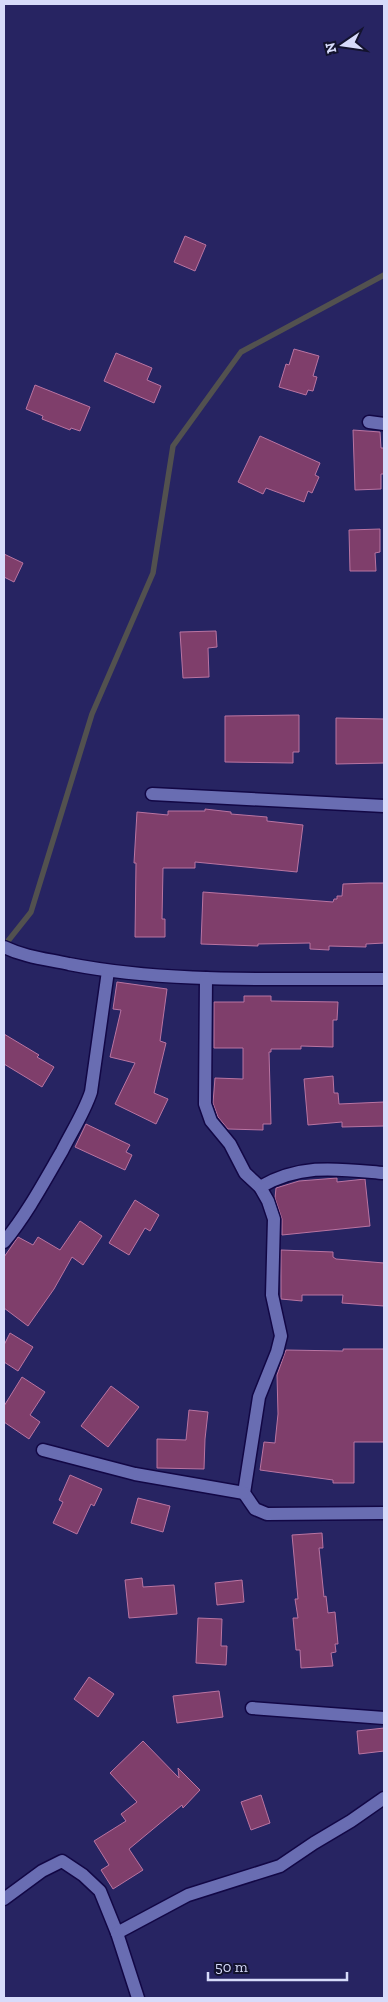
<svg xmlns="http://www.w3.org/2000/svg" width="388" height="2002" viewBox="0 0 388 2002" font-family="'Zilla Slab',serif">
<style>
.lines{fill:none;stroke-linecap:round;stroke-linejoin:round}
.stream{stroke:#52514f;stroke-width:5.5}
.building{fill:#7f3e6b;stroke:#b974a2}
.minor-casing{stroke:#120745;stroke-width:15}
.minor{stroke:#696db2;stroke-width:12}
</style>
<rect width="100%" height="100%" fill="#272462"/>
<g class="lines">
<path class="stream" d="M 4,946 L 31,912 L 92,714 L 153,573 L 173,446 L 241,352 L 384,275"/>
</g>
<g class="building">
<path d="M 185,236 L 206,245 L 195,271 L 174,262 Z"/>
<path d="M 294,349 L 319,356 L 313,376 L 317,377 L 313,391 L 308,390 L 306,395 L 279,387 L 286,364 L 289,365 Z"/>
<path d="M 116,353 L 152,368 L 147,380 L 161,386 L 154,403 L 104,381 Z"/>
<path d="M 35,385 L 90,407 L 80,431 L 71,428 L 70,430 L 42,419 L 43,416 L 26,409 Z"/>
<path d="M 353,430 L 380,432 L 381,448 L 384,448 L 384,474 L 381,474 L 381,489 L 355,490 Z"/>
<path d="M 260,436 L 320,463 L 315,475 L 319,477 L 312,493 L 308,491 L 304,502 L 266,488 L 263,494 L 238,482 Z"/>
<path d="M 380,529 L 380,552 L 375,553 L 376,571 L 350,571 L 349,530 Z"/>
<path d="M 4,554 L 23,563 L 14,582 L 4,577 Z"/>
<path d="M 216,631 L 217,647 L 208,648 L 209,677 L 183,678 L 180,632 Z"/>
<path d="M 299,715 L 299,752 L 293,752 L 293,763 L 225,762 L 225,716 Z"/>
<path d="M 336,718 L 384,719 L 384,763 L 336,764 Z"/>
<path d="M 205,809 L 231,812 L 231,814 L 267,817 L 267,821 L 303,825 L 297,872 L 195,862 L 195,868 L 163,868 L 162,919 L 165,919 L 165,937 L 135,937 L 136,863 L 134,863 L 137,812 L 168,815 L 168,811 L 205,811 Z"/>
<path d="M 369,883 L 384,883 L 384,943 L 366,944 L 366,947 L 329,946 L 329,950 L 310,949 L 310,943 L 258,944 L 258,946 L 201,944 L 203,892 L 333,902 L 334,899 L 337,899 L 337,896 L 342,896 L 343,884 Z"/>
<path d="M 117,982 L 167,989 L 160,1041 L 166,1043 L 154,1093 L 168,1099 L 156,1124 L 115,1104 L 135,1063 L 110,1057 L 121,1010 L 113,1009 Z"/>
<path d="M 244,996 L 271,996 L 271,1001 L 338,1002 L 337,1020 L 333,1020 L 333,1047 L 301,1046 L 301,1049 L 271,1049 L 271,1052 L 269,1052 L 271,1124 L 263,1124 L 263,1130 L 228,1129 L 218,1117 L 213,1103 L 215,1078 L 243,1079 L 243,1048 L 214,1048 L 214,1002 L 244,1002 Z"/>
<path d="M 4,1034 L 39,1055 L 37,1057 L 54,1067 L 42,1087 L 4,1064 Z"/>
<path d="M 333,1076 L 334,1093 L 338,1093 L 339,1104 L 384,1102 L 384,1126 L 342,1127 L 342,1122 L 308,1125 L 304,1079 Z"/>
<path d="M 86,1124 L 130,1145 L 126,1152 L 132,1155 L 125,1170 L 75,1147 Z"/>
<path d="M 337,1178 L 337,1182 L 365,1179 L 370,1226 L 282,1235 L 282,1219 L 275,1198 L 276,1188 L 299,1181 Z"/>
<path d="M 135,1200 L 159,1215 L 150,1231 L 145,1228 L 129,1255 L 109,1243 Z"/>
<path d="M 80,1221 L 102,1236 L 83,1265 L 72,1257 L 54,1289 L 28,1326 L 4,1308 L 4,1257 L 18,1237 L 33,1245 L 38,1237 L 60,1250 Z"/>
<path d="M 281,1250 L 333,1252 L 333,1257 L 336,1259 L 384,1263 L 384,1306 L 342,1303 L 343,1295 L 302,1295 L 302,1301 L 281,1299 Z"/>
<path d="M 10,1333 L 33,1347 L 18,1371 L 4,1362 L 4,1345 Z"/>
<path d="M 343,1349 L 384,1349 L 384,1442 L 354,1442 L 354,1483 L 333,1483 L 333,1480 L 260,1470 L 264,1442 L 275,1443 L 278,1414 L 277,1375 L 286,1350 L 343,1351 Z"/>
<path d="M 22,1377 L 45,1392 L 30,1415 L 40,1422 L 29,1439 L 4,1422 L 4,1406 Z"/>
<path d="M 111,1386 L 139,1407 L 108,1447 L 81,1426 Z"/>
<path d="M 189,1410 L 208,1412 L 205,1439 L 204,1469 L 157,1468 L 157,1439 L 186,1440 Z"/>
<path d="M 70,1475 L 102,1489 L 94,1506 L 91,1504 L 77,1534 L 53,1523 L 63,1502 L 59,1500 Z"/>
<path d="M 138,1498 L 170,1506 L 163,1532 L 131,1523 Z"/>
<path d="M 322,1533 L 323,1548 L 319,1548 L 324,1597 L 326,1596 L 328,1613 L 335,1612 L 338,1644 L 335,1644 L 336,1652 L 331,1653 L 333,1666 L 301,1668 L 300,1650 L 296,1650 L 293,1618 L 298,1618 L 295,1599 L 298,1599 L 292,1535 Z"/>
<path d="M 142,1578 L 143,1587 L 174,1585 L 177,1614 L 129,1618 L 125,1580 Z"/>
<path d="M 242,1580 L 244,1602 L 217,1605 L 215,1583 Z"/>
<path d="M 198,1618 L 222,1619 L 221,1646 L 227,1646 L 226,1665 L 196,1663 Z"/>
<path d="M 89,1677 L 114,1694 L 98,1717 L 74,1699 Z"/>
<path d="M 219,1691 L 223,1717 L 177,1723 L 173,1696 Z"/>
<path d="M 384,1728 L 384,1751 L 359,1754 L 357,1731 Z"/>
<path d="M 143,1741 L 179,1778 L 178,1768 L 200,1790 L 183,1808 L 182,1805 L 129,1849 L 143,1870 L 113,1889 L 101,1870 L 109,1865 L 94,1841 L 126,1821 L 121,1814 L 137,1802 L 110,1773 Z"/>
<path d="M 261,1795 L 270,1823 L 251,1830 L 241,1802 Z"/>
</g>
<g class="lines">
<defs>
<g id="minor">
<path d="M 369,422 L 384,424"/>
<path d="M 152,794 L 384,806"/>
<path d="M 4,947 C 25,957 46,959 69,964 C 172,984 280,978 384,979"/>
<path d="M 206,978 L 205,1104 L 211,1121 L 230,1144 L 245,1173 L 260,1187 L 268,1201 L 274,1219 L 272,1295 L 281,1336 L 277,1352 L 259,1397 L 244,1493 L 255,1509 L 267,1514 L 384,1513"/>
<path d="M 260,1187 C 302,1163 338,1169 384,1173"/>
<path d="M 4,1242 C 27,1214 44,1182 62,1151 C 72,1131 84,1113 91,1092 L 108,971"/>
<path d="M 43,1450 L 135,1474 L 244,1493"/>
<path d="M 252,1708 L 384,1718"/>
<path d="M 4,1899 L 42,1871 L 62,1861 L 83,1875 L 100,1891 L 117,1933 L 138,1998"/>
<path d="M 117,1933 L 188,1895 L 280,1866 L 314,1843 L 351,1821 L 384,1798"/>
</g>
</defs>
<use href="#minor" class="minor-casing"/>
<use href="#minor" class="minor"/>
</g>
<rect width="388" height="2002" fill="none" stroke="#d7dbfa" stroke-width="10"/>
<g transform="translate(343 45) rotate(257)" stroke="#13132e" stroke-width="4" paint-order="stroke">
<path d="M0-4L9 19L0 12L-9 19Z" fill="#d7dbfa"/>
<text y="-8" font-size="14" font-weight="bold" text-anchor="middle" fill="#d7dbfa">N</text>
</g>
<path d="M208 1972v8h139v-8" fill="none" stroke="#d7dbfa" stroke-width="2.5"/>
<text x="215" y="1972" font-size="15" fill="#d7dbfa" stroke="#13132e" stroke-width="4" paint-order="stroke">50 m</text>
</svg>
